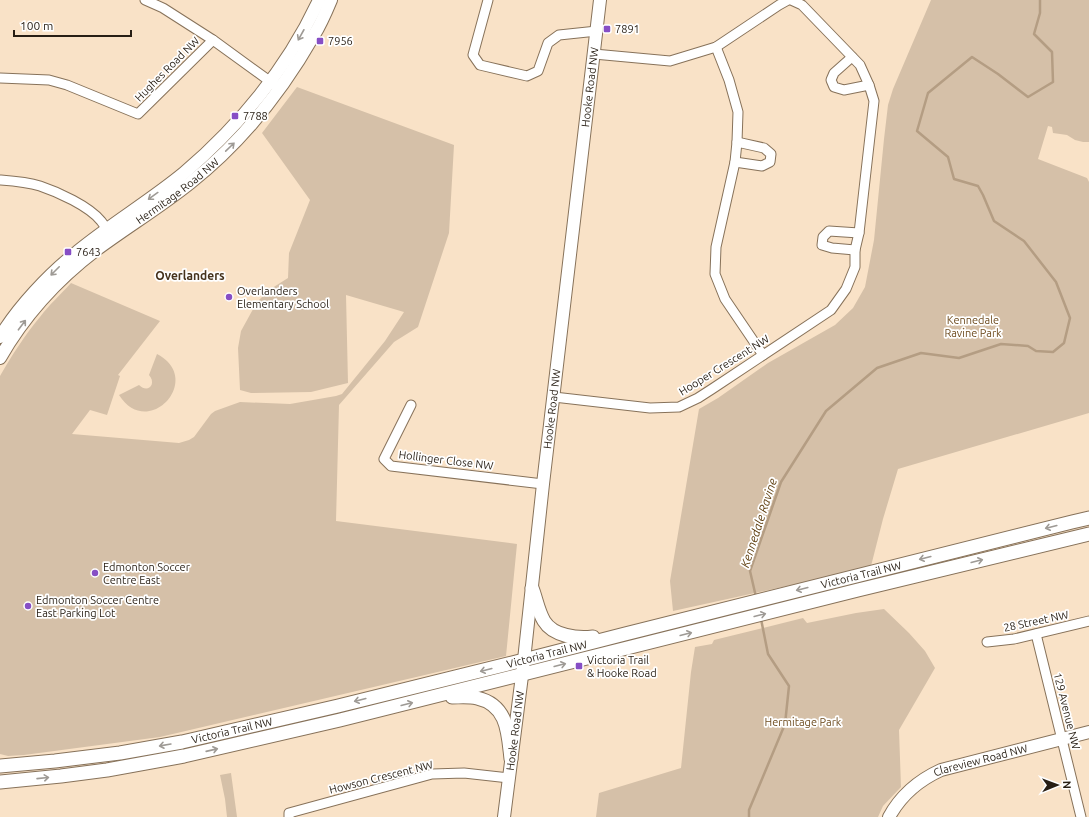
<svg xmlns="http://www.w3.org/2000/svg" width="1089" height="817" viewBox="0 0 1089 817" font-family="Ubuntu,sans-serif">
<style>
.green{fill:#d5c0a8}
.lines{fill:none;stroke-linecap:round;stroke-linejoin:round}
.stream{stroke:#b49d83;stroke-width:2.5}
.minor-casing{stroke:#87725a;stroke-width:11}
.tertiary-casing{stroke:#87725a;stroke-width:14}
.secondary-casing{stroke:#87725a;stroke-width:15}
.minor{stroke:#fff;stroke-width:9}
.tertiary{stroke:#fff;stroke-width:12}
.secondary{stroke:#fff;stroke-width:13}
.oneway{stroke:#9e9a95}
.poi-dot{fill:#864ec5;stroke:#fff;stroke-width:1.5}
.labels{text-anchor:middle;stroke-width:3.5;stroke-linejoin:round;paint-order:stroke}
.poi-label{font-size:11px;fill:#271e14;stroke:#fff;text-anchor:start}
.street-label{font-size:11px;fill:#271e14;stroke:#fff}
.park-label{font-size:11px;fill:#6f4d20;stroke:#fff}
.neighbourhood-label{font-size:12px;font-weight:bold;fill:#46331d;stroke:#fff}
.water-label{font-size:12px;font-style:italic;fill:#5c3b0b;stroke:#fff}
</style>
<rect width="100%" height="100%" fill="#f9e2c7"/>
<g class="green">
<path d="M 931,0 L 1089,0 L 1089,142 L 1083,142 L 1075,140 L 1067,135 L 1053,133 L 1052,127 L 1048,126 L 1038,159 L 1087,178 L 1089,182 L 1089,413 L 898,469 L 883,519 L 871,566 L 824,578 L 673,611 L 670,581 L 699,409 L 718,398 L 768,363 L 835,325 L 853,308 L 865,287 L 874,240 L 884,139 L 888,105 L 893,89 Z"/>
<path d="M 297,87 L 454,145 L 449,233 L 418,327 L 394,342 L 339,405 L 336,521 L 517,544 L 506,656 L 160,737 L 24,755 L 8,756 L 0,754 L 0,376 C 12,355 25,335 40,317 C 49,305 61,294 71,283 L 160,321 L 118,375 L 120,376 L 107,415 L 90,410 L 72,434 L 179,443 L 189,440 L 194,437 L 211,414 L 215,411 L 240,402 L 290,404 L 336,396 L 342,394 L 385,341 L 404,312 L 346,295 L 348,383 L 311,392 L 251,393 L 240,390 L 238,348 L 241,331 L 257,302 L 269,290 L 288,278 L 289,253 L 310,200 L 262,133 Z"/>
<path d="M 157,354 C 205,379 148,441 119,395 L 139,385 C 148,394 157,384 149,375 Z"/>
<path d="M 884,609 L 909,633 L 925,651 L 935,668 L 899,730 L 901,787 L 883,806 L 878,817 L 596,817 L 599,793 L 681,768 L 691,672 L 695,647 L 712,644 L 714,640 L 803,618 L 807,623 L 856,613 Z"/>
<path d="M 231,773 L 237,817 L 227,817 L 225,799 L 220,775 Z"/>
</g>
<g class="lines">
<g class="stream">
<path d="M 756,597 L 750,571 L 781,482 L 826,411 L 877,368 L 921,353 L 959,358 L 1001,344 L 1028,346 L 1036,351 L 1053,352 L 1064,343 L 1070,318 L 1056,282 L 1024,241 L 994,221 L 983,195 L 978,186 L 954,179 L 948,157 L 917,131 L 928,93 L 972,57 L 998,74 L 1028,97 L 1053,82 L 1052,52 L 1034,34 L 1040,13 L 1040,0"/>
<path d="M 749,817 L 749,810 L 785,724 L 789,686 L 768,654 L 761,619"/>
</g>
<defs>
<g id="minor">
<path d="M 145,0 L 163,8 L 213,40 L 275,85"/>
<path d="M 488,0 L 473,55 L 480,65 L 527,76 L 538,71 L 548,43 L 559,35 L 597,31"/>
<path d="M 716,47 L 729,80 L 738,112 L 737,142 L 735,162 L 716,247 L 715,274 L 725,299 L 763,355"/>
<path d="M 594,54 L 670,61 L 716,47 L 779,5 L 788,0"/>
<path d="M 852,57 L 834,73 L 831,80 L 834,87 L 844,90 L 869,85"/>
<path d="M 0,78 L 49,80 L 67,85 L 138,114 L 213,40"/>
<path d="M 735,162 L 762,166 L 770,162 L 771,154 L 764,148 L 737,142"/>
<path d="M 0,180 C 13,181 27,182 40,186 C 58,192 89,206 101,221 C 104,225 107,229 110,233"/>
<path d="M 855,250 L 832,248 L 822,245 L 823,237 L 829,231 L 859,233"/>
<path d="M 554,397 L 650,408 L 679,407 L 698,398 L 712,389 L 831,310 L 846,289 L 855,267 L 855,250 L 859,233 L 874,101 L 869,85 L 860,65 L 802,5 L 791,0"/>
<path d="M 411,405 L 384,459 L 391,466 L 543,484"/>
<path d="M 1036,634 L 1081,817"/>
<path d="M 987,642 L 1014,639 L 1089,621"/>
<path d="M 289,817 L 289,813 L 432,774 L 464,773 L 509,778"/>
</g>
<g id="tertiary">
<path d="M 0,337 C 18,307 49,274 77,252 C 111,224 150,201 184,173 C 240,125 288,67 319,0"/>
<path id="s1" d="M 0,358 C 24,316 58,279 96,250 C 127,227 160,207 190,183 C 241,143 282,91 314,35 C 321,24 326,12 331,0"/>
<path id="s2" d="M 504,817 L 524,660 L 543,484 L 600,0"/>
<path id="s3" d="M 889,817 C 901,795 919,780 941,770 L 1089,732"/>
</g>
<g id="secondary">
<path d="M 532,588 C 536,598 538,611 544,621 C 553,636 577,639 593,637"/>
<path d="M 452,697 C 460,697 469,696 477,698 C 508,705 508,733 511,759"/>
<path id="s4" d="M 0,766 L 55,761 L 120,753 L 182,742 L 338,706 L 512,663 L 625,634 L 1072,522 L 1089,518"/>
<path d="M 0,782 L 61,776 L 107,770 L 184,756 L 340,720 L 858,590 L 1089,534"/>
</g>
</defs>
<use href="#minor" class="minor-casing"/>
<use href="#tertiary" class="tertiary-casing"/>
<use href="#secondary" class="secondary-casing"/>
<use href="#minor" class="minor"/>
<use href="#tertiary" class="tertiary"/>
<use href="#secondary" class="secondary"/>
</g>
<defs><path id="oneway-shaft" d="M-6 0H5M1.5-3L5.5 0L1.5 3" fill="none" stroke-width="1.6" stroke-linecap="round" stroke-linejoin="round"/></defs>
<g class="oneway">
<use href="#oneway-shaft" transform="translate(301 35) rotate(119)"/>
<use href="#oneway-shaft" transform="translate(230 147) rotate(-44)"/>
<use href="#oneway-shaft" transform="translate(153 196) rotate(144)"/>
<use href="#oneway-shaft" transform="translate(55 271) rotate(135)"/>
<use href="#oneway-shaft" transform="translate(22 325) rotate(-53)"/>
<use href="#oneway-shaft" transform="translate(1051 527) rotate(166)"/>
<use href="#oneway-shaft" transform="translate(925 558) rotate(166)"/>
<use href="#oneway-shaft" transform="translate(977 561) rotate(-14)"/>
<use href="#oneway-shaft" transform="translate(802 589) rotate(166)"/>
<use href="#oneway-shaft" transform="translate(760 615) rotate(-14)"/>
<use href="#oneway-shaft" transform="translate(686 634) rotate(-14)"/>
<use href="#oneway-shaft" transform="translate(560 665) rotate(-14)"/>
<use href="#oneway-shaft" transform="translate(486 670) rotate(166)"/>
<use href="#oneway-shaft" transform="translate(360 700) rotate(166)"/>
<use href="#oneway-shaft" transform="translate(407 704) rotate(-14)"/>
<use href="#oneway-shaft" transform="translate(165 745) rotate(170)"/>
<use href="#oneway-shaft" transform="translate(212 750) rotate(-13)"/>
<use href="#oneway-shaft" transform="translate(43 778) rotate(-6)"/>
</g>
<g class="poi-dot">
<rect x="603" y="25" width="8" height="8" rx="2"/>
<rect x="316" y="37" width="8" height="8" rx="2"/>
<rect x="231" y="112" width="8" height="8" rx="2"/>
<rect x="64" y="248" width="8" height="8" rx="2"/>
<circle cx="229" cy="297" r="4"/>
<circle cx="95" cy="573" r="4"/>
<circle cx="28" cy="606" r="4"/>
<rect x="575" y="662" width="8" height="8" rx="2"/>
</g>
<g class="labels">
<g class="poi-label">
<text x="615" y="33">7891</text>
<text x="328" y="45">7956</text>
<text x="243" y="120">7788</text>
<text x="76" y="256">7643</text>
<text x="237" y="295">Overlanders<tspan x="237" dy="13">Elementary School</tspan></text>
<text x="103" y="571">Edmonton Soccer<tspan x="103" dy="13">Centre East</tspan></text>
<text x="36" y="604">Edmonton Soccer Centre<tspan x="36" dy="13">East Parking Lot</tspan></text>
<text x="587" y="664">Victoria Trail<tspan x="587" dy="13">&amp; Hooke Road</tspan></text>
</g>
<g class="street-label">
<text transform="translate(167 69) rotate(-45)" y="4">Hughes Road NW</text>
<text dy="4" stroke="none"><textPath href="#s2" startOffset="735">Hooke Road NW</textPath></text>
<text dy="4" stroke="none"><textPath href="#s1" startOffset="246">Hermitage Road NW</textPath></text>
<text transform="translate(724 365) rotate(-32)" y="4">Hooper Crescent NW</text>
<text dy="4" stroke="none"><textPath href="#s2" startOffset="411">Hooke Road NW</textPath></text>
<text transform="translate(446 460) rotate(7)" y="4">Hollinger Close NW</text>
<text dy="4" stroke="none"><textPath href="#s4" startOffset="883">Victoria Trail NW</textPath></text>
<text transform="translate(1036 621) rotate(-12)" y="4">28 Street NW</text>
<text dy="4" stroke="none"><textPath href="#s4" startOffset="559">Victoria Trail NW</textPath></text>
<text transform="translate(1067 711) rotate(76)" y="4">129 Avenue NW</text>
<text dy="4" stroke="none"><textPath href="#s4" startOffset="235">Victoria Trail NW</textPath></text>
<text dy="4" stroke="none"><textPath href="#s2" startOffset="87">Hooke Road NW</textPath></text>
<text dy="4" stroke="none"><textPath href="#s3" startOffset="112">Clareview Road NW</textPath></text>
<text transform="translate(381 777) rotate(-14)" y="4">Howson Crescent NW</text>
</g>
<g class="park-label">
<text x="973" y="324">Kennedale<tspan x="973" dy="13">Ravine Park</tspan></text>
<text x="803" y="726">Hermitage Park</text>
</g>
<g class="neighbourhood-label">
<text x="190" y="280">Overlanders</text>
</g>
<g class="water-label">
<text transform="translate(759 523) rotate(-72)" y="4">Kennedale Ravine</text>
</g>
</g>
<g transform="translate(1057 785) rotate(89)" stroke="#ffffff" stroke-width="3" paint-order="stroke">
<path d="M0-3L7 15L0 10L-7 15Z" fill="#271e14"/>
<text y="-6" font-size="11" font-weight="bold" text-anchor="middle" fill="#271e14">N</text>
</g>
<path d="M14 30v6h117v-6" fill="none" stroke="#271e14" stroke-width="2"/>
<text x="20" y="30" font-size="12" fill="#271e14" stroke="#ffffff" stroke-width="3" paint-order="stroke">100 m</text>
</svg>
